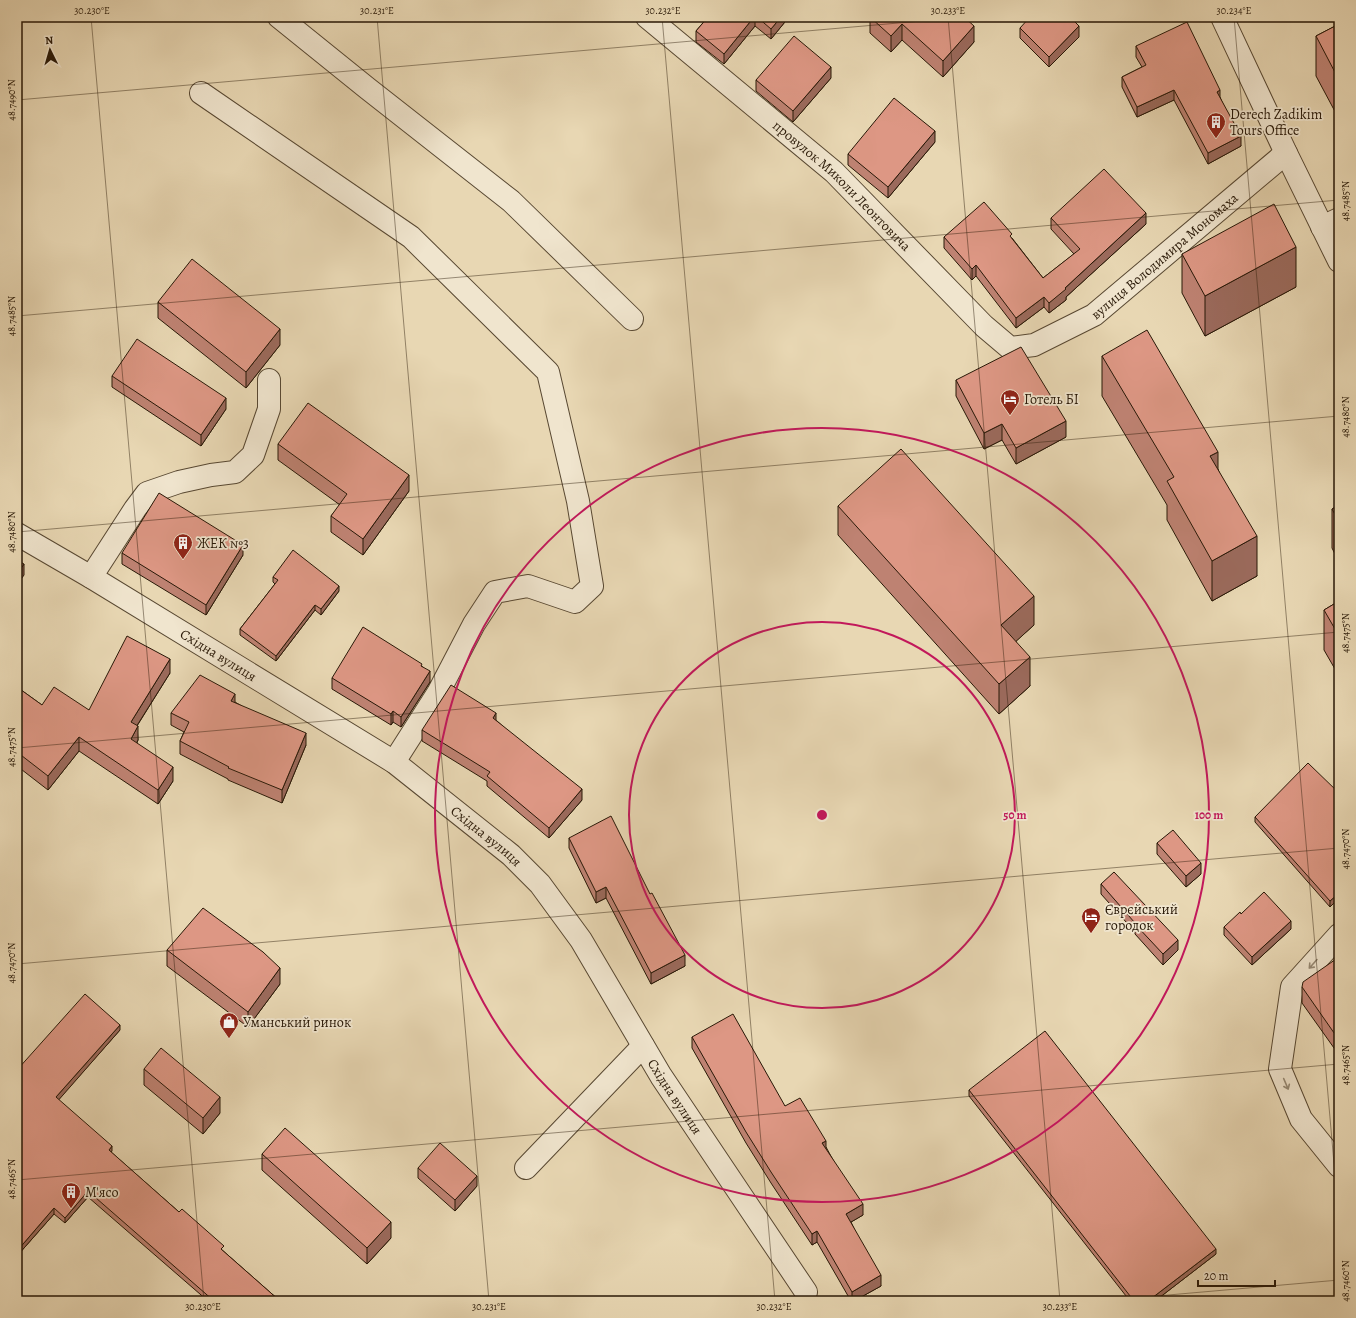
<svg xmlns="http://www.w3.org/2000/svg" width="1356" height="1318" viewBox="0 0 1356 1318" font-family="Alegreya,serif">
<style>
.lines{fill:none;stroke-linecap:round;stroke-linejoin:round}
.street-casing{stroke:#584832;stroke-width:24}
.street{stroke:#f0e5ce;stroke-width:22}
.wall{fill:#be8272;stroke:#281807}
.shaded-wall{fill:#9b6a5c;stroke:#281807}
.building{fill:#dd9784;stroke:#281807}
.oneway{stroke:#968974}
.ticks{fill:none;stroke:#281807;stroke-width:1;stroke-opacity:0.45}
.ring{fill:none;stroke:#c2185b;stroke-width:2}
.labels{text-anchor:middle;stroke-width:3.5;stroke-linejoin:round;paint-order:stroke}
.poi-label{font-size:14px;fill:#281807;stroke:#f0e5ce;text-anchor:start}
.street-label{font-size:14px;fill:#281807;stroke:#f0e5ce}
.centre{fill:#c2185b;stroke:#f0e5ce;stroke-width:2}
.ring-label{font-size:12px;text-anchor:middle;font-weight:bold;fill:#c2185b;stroke:#f0e5ce;stroke-width:3.5;stroke-linejoin:round;paint-order:stroke}
.neatline{fill:none;stroke:#281807;stroke-width:1.5}
.ticks-label{font-size:10px;text-anchor:middle;fill:#281807}
</style>
<rect width="100%" height="100%" fill="#e8d7b3"/>
<filter id="stains"><feTurbulence type="fractalNoise" baseFrequency=".005" numOctaves="4"/><feColorMatrix values="0 0 0 0 .2 0 0 0 0 .09 0 0 0 0 .02 0 0 0 .5 -.17"/></filter>
<radialGradient id="worn" r=".72"><stop offset=".6" stop-color="#630" stop-opacity="0"/><stop offset="1" stop-color="#630" stop-opacity=".3"/></radialGradient>
<g class="lines">
<defs>
<g id="street">
<path d="M 279,17 L 367,88 L 511,201 L 632,319"/>
<path id="s1" d="M 647,17 L 834,172 L 984,326 L 1010,348 L 1034,345 L 1094,315 L 1286,153"/>
<path d="M 1222,17 L 1286,153 L 1339,261"/>
<path d="M 201,93 L 411,237 L 548,372 L 578,501 L 592,586 L 575,602 L 528,586 L 495,592 L 474,624 L 438,693 L 394,762"/>
<path d="M 1322,227 L 1339,219"/>
<path id="s2" d="M 17,534 L 91,577 L 394,762 L 511,855 L 540,884 L 581,940 L 661,1076 L 806,1292"/>
<path d="M 91,577 L 135,509 L 147,493 L 179,482 L 211,475 L 235,472 L 253,455 L 269,409 L 269,380"/>
<path d="M 1339,935 L 1292,987 L 1280,1069 L 1301,1119 L 1339,1166"/>
<path d="M 526,1168 L 643,1046"/>
</g>
</defs>
<use href="#street" class="street-casing"/>
<use href="#street" class="street"/>
</g>
<g class="wall">
<path d="M 708,17 L 789,17 L 771,39 L 755,26 L 724,64 L 696,42 L 696,31 Z"/>
<path d="M 870,17 L 964,17 L 974,42 L 943,77 L 902,40 L 891,52 L 870,33 Z"/>
<path d="M 1339,24 L 1339,119 L 1316,76 L 1316,36 Z"/>
<path d="M 1020,28 L 1079,37 L 1049,67 L 1020,38 Z"/>
<path d="M 1136,46 L 1220,97 L 1241,146 L 1208,164 L 1174,100 L 1137,117 L 1122,87 L 1122,77 L 1142,67 L 1136,57 Z"/>
<path d="M 831,78 L 793,122 L 756,91 L 756,80 Z"/>
<path d="M 935,142 L 888,198 L 848,165 L 848,154 Z"/>
<path d="M 1051,218 L 1146,224 L 1066,297 L 1066,300 L 1049,313 L 1044,307 L 1016,328 L 976,276 L 972,280 L 944,248 L 944,237 L 1012,238 L 1043,278 L 1074,254 L 1051,229 Z"/>
<path d="M 1182,254 L 1296,287 L 1205,336 L 1182,293 Z"/>
<path d="M 158,302 L 280,345 L 246,388 L 158,318 Z"/>
<path d="M 1102,356 L 1218,469 L 1257,576 L 1212,601 L 1167,520 L 1167,505 L 1102,396 Z"/>
<path d="M 112,376 L 226,409 L 201,446 L 112,387 Z"/>
<path d="M 956,380 L 1066,437 L 1016,464 L 1002,440 L 984,449 L 956,396 Z"/>
<path d="M 278,444 L 409,491 L 363,555 L 331,532 L 331,516 L 340,505 L 278,460 Z"/>
<path d="M 1339,505 L 1339,562 L 1332,548 L 1332,509 Z"/>
<path d="M 838,506 L 1034,625 L 1016,641 L 1030,686 L 999,714 L 838,535 Z"/>
<path d="M 122,553 L 243,555 L 206,615 L 122,564 Z"/>
<path d="M 273,577 L 339,591 L 321,615 L 315,610 L 276,661 L 240,635 L 240,629 L 275,584 L 273,582 Z"/>
<path d="M 1339,601 L 1339,676 L 1324,650 L 1324,610 Z"/>
<path d="M 422,666 L 430,682 L 401,727 L 393,722 L 391,725 L 332,689 L 332,678 Z"/>
<path d="M 170,673 L 137,726 L 138,740 L 137,743 L 173,781 L 158,804 L 79,751 L 48,790 L 17,766 L 17,687 L 42,705 L 89,710 Z"/>
<path d="M 235,702 L 306,745 L 282,803 L 228,780 L 228,779 L 180,754 L 180,741 L 184,732 L 171,725 L 171,713 Z"/>
<path d="M 496,720 L 582,800 L 549,838 L 487,786 L 487,781 L 422,741 L 422,730 Z"/>
<path d="M 1339,793 L 1330,907 L 1255,822 L 1255,817 Z"/>
<path d="M 569,838 L 650,894 L 685,966 L 651,984 L 606,898 L 596,903 L 569,848 Z"/>
<path d="M 1157,843 L 1201,874 L 1186,887 L 1157,854 Z"/>
<path d="M 1101,884 L 1178,950 L 1163,965 L 1135,934 L 1135,932 L 1101,894 Z"/>
<path d="M 1224,927 L 1291,929 L 1252,965 L 1224,935 Z"/>
<path d="M 167,950 L 280,984 L 248,1027 L 167,966 Z"/>
<path d="M 1339,957 L 1339,1055 L 1302,1003 L 1302,987 Z"/>
<path d="M 85,994 L 120,1030 L 58,1100 L 112,1151 L 111,1152 L 280,1301 L 208,1301 L 88,1197 L 65,1223 L 54,1214 L 17,1256 Z"/>
<path d="M 692,1037 L 785,1106 L 826,1147 L 863,1215 L 851,1222 L 881,1286 L 854,1301 L 851,1301 L 817,1242 L 812,1245 L 771,1183 L 746,1143 L 692,1048 Z"/>
<path d="M 144,1069 L 220,1113 L 203,1134 L 144,1085 Z"/>
<path d="M 969,1090 L 1216,1254 L 1155,1301 L 1130,1301 L 969,1096 Z"/>
<path d="M 262,1154 L 391,1238 L 367,1264 L 262,1170 Z"/>
<path d="M 418,1168 L 477,1186 L 455,1211 L 418,1178 Z"/>
</g>
<g class="shaded-wall">
<path d="M 754,17 L 755,17 L 755,26 L 724,64 L 724,54 Z"/>
<path d="M 781,17 L 789,17 L 771,39 L 771,29 Z"/>
<path d="M 902,24 L 902,40 L 891,52 L 891,36 Z"/>
<path d="M 974,26 L 974,42 L 943,77 L 943,61 Z"/>
<path d="M 1079,26 L 1079,37 L 1049,67 L 1049,57 Z"/>
<path d="M 831,67 L 831,78 L 793,122 L 793,111 Z"/>
<path d="M 1174,90 L 1174,100 L 1137,117 L 1137,107 Z"/>
<path d="M 1220,90 L 1220,101 L 1217,92 Z"/>
<path d="M 935,131 L 935,142 L 888,198 L 888,187 Z"/>
<path d="M 1241,136 L 1241,146 L 1208,164 L 1208,153 Z"/>
<path d="M 1146,213 L 1146,224 L 1066,297 L 1066,300 L 1049,313 L 1049,303 Z"/>
<path d="M 1296,247 L 1296,287 L 1205,336 L 1205,296 Z"/>
<path d="M 976,265 L 976,276 L 972,280 L 972,269 Z"/>
<path d="M 1044,297 L 1044,307 L 1016,328 L 1016,318 Z"/>
<path d="M 280,329 L 280,345 L 246,388 L 246,372 Z"/>
<path d="M 226,398 L 226,409 L 201,446 L 201,435 Z"/>
<path d="M 1066,421 L 1066,437 L 1016,464 L 1016,448 Z"/>
<path d="M 1002,424 L 1002,440 L 984,449 L 984,433 Z"/>
<path d="M 1218,452 L 1218,491 L 1210,456 Z"/>
<path d="M 409,475 L 409,491 L 363,555 L 363,539 Z"/>
<path d="M 1257,536 L 1257,576 L 1212,601 L 1212,561 Z"/>
<path d="M 243,545 L 243,555 L 206,615 L 206,605 Z"/>
<path d="M 24,564 L 24,575 L 17,585 L 17,574 Z"/>
<path d="M 339,586 L 339,591 L 321,615 L 321,609 Z"/>
<path d="M 1034,596 L 1034,625 L 1001,655 L 1001,625 Z"/>
<path d="M 315,605 L 315,610 L 276,661 L 276,656 Z"/>
<path d="M 1030,657 L 1030,686 L 999,714 L 999,684 Z"/>
<path d="M 170,659 L 170,673 L 131,735 L 131,722 Z"/>
<path d="M 430,671 L 430,682 L 401,727 L 401,717 Z"/>
<path d="M 235,694 L 235,706 L 231,701 Z"/>
<path d="M 393,711 L 393,722 L 391,725 L 391,714 Z"/>
<path d="M 496,713 L 496,724 L 493,718 Z"/>
<path d="M 138,726 L 138,740 L 131,753 L 131,739 Z"/>
<path d="M 306,733 L 306,745 L 282,803 L 282,790 Z"/>
<path d="M 79,737 L 79,751 L 48,790 L 48,776 Z"/>
<path d="M 173,767 L 173,781 L 158,804 L 158,790 Z"/>
<path d="M 582,789 L 582,800 L 549,838 L 549,828 Z"/>
<path d="M 1201,863 L 1201,874 L 1186,887 L 1186,876 Z"/>
<path d="M 606,887 L 606,898 L 596,903 L 596,892 Z"/>
<path d="M 1339,893 L 1339,898 L 1330,907 L 1330,901 Z"/>
<path d="M 1291,921 L 1291,929 L 1252,965 L 1252,957 Z"/>
<path d="M 1178,940 L 1178,950 L 1163,965 L 1163,954 Z"/>
<path d="M 685,955 L 685,966 L 651,984 L 651,973 Z"/>
<path d="M 280,968 L 280,984 L 248,1027 L 248,1012 Z"/>
<path d="M 120,1025 L 120,1030 L 56,1103 L 56,1097 Z"/>
<path d="M 220,1097 L 220,1113 L 203,1134 L 203,1118 Z"/>
<path d="M 826,1141 L 826,1151 L 822,1143 Z"/>
<path d="M 112,1146 L 112,1151 L 109,1155 L 109,1150 Z"/>
<path d="M 477,1176 L 477,1186 L 455,1211 L 455,1200 Z"/>
<path d="M 88,1191 L 88,1197 L 65,1223 L 65,1218 Z"/>
<path d="M 863,1204 L 863,1215 L 846,1225 L 846,1214 Z"/>
<path d="M 54,1208 L 54,1214 L 17,1256 L 17,1251 Z"/>
<path d="M 391,1222 L 391,1238 L 367,1264 L 367,1248 Z"/>
<path d="M 817,1231 L 817,1242 L 812,1245 L 812,1234 Z"/>
<path d="M 1216,1249 L 1216,1254 L 1155,1301 L 1148,1301 Z"/>
<path d="M 881,1275 L 881,1286 L 854,1301 L 852,1301 L 852,1292 Z"/>
</g>
<g class="building">
<path d="M 708,17 L 754,17 L 724,54 L 696,31 Z"/>
<path d="M 757,17 L 781,17 L 771,29 Z"/>
<path d="M 870,17 L 964,17 L 974,26 L 943,61 L 902,24 L 891,36 Z"/>
<path d="M 1030,17 L 1070,17 L 1079,26 L 1049,57 L 1020,28 Z"/>
<path d="M 1187,22 L 1220,90 L 1217,92 L 1241,136 L 1208,153 L 1174,90 L 1137,107 L 1122,77 L 1146,65 L 1136,46 Z"/>
<path d="M 1339,24 L 1339,80 L 1316,36 Z"/>
<path d="M 794,36 L 831,67 L 793,111 L 756,80 Z"/>
<path d="M 894,98 L 935,131 L 888,187 L 848,154 Z"/>
<path d="M 1104,169 L 1146,213 L 1065,288 L 1066,289 L 1049,303 L 1044,297 L 1016,318 L 976,265 L 972,269 L 944,237 L 984,202 L 1012,234 L 1010,236 L 1043,278 L 1080,249 L 1051,218 Z"/>
<path d="M 1274,204 L 1296,247 L 1205,296 L 1182,254 Z"/>
<path d="M 192,259 L 280,329 L 246,372 L 158,302 Z"/>
<path d="M 1147,330 L 1218,452 L 1210,456 L 1257,536 L 1212,561 L 1167,481 L 1174,477 L 1102,356 Z"/>
<path d="M 137,339 L 226,398 L 201,435 L 112,376 Z"/>
<path d="M 1021,347 L 1066,421 L 1016,448 L 1002,424 L 984,433 L 956,380 Z"/>
<path d="M 308,403 L 409,475 L 363,539 L 331,516 L 347,494 L 278,444 Z"/>
<path d="M 901,449 L 1034,596 L 1001,625 L 1030,657 L 999,684 L 838,506 Z"/>
<path d="M 159,493 L 243,545 L 206,605 L 122,553 Z"/>
<path d="M 1339,505 L 1339,522 L 1332,509 Z"/>
<path d="M 293,550 L 339,586 L 321,609 L 315,605 L 276,656 L 240,629 L 278,580 L 273,577 Z"/>
<path d="M 17,560 L 24,564 L 17,574 Z"/>
<path d="M 1339,601 L 1339,636 L 1324,610 Z"/>
<path d="M 363,627 L 422,664 L 421,666 L 430,671 L 401,717 L 393,711 L 391,714 L 332,678 Z"/>
<path d="M 127,636 L 170,659 L 131,722 L 138,726 L 131,739 L 173,767 L 158,790 L 79,737 L 48,776 L 17,752 L 17,687 L 42,705 L 54,687 L 89,710 Z"/>
<path d="M 200,675 L 235,694 L 231,701 L 306,733 L 282,790 L 228,768 L 229,767 L 180,741 L 189,722 L 171,713 Z"/>
<path d="M 451,685 L 496,713 L 493,718 L 582,789 L 549,828 L 487,776 L 490,772 L 422,730 Z"/>
<path d="M 1308,763 L 1339,793 L 1339,893 L 1330,901 L 1255,817 Z"/>
<path d="M 611,816 L 650,894 L 652,893 L 685,955 L 651,973 L 606,887 L 596,892 L 569,838 Z"/>
<path d="M 1173,830 L 1201,863 L 1186,876 L 1157,843 Z"/>
<path d="M 1114,872 L 1178,940 L 1163,954 L 1135,924 L 1135,923 L 1101,884 Z"/>
<path d="M 1264,892 L 1291,921 L 1252,957 L 1224,927 L 1240,912 L 1241,914 Z"/>
<path d="M 203,908 L 263,952 L 280,968 L 248,1012 L 167,950 Z"/>
<path d="M 1339,957 L 1339,1040 L 1302,987 L 1303,982 Z"/>
<path d="M 85,994 L 120,1025 L 56,1097 L 112,1146 L 109,1150 L 179,1212 L 182,1209 L 224,1246 L 221,1249 L 280,1301 L 214,1301 L 88,1191 L 65,1218 L 54,1208 L 17,1251 L 17,1070 Z"/>
<path d="M 733,1014 L 785,1106 L 800,1098 L 826,1141 L 822,1143 L 863,1204 L 846,1214 L 881,1275 L 852,1292 L 817,1231 L 812,1234 L 771,1172 L 746,1132 L 692,1037 Z"/>
<path d="M 1045,1031 L 1216,1249 L 1148,1301 L 1134,1301 L 969,1090 Z"/>
<path d="M 161,1048 L 220,1097 L 203,1118 L 144,1069 Z"/>
<path d="M 285,1128 L 391,1222 L 367,1248 L 262,1154 Z"/>
<path d="M 440,1143 L 477,1176 L 455,1200 L 418,1168 Z"/>
</g>
<defs><path id="oneway-shaft" d="M-6 0H5M1.5-3L5.5 0L1.5 3" fill="none" stroke-width="1.6" stroke-linecap="round" stroke-linejoin="round"/></defs>
<g class="oneway">
<use href="#oneway-shaft" transform="translate(1313 964) rotate(132)"/>
<use href="#oneway-shaft" transform="translate(1286 1084) rotate(67)"/>
</g>
<path class="ticks" d="M 91,17 L 204,1301M 377,17 L 489,1301M 662,17 L 775,1301M 948,17 L 1060,1301M 1234,17 L 1339,1221M 17,100 L 967,17M 17,316 L 1339,200M 17,532 L 1339,416M 17,748 L 1339,632M 17,964 L 1339,848M 17,1180 L 1339,1064M 1100,1301 L 1339,1280"/>
<g class="ring">
<circle cx="822" cy="815" r="193"/>
<circle cx="822" cy="815" r="387"/>
</g>
<defs>
<symbol id="building-pin" viewBox="-11 -11 22 30"><path d="M0 17L-7.5 6A9.5 9.5 0 1 1 7.5 6Z" fill="#8f2418" stroke="#f0e5ce"/><path d="M-4-6H4V6H1V3H-1V6H-4ZM-2.5-4.3h1.7v1.8h-1.7ZM.8-4.3h1.7v1.8H.8ZM-2.5-1h1.7V.8h-1.7ZM.8-1h1.7V.8H.8Z" fill="#fff"/></symbol>
<symbol id="hotel-pin" viewBox="-11 -11 22 30"><path d="M0 17L-7.5 6A9.5 9.5 0 1 1 7.5 6Z" fill="#8f2418" stroke="#f0e5ce"/><path d="M-6-4.5h1.5V1H6V5H4.5V3h-9V5H-6ZM-4 0a1.8 1.8 0 1 1 3.6 0ZM.5 0V-2.5h3Q6-2.5 6 0Z" fill="#fff"/></symbol>
<symbol id="shop-pin" viewBox="-11 -11 22 30"><path d="M0 17L-7.5 6A9.5 9.5 0 1 1 7.5 6Z" fill="#8f2418" stroke="#f0e5ce"/><path d="M-5-2.5h2.3a2.7 3.5 0 0 1 5.4 0H5L5.5 6h-11ZM-1.5-2.5h3a1.5 2.3 0 0 0-3 0Z" fill="#fff"/></symbol>
</defs>
<g fill-rule="evenodd">
<use href="#building-pin" x="1205" y="111" width="22" height="30"/>
<use href="#hotel-pin" x="999" y="388" width="22" height="30"/>
<use href="#building-pin" x="172" y="532" width="22" height="30"/>
<use href="#hotel-pin" x="1080" y="906" width="22" height="30"/>
<use href="#shop-pin" x="218" y="1011" width="22" height="30"/>
<use href="#building-pin" x="60" y="1181" width="22" height="30"/>
</g>
<g class="labels">
<g class="poi-label">
<text x="1230" y="119">Derech Zadikim<tspan x="1230" dy="16">Tours Office</tspan></text>
<text x="1024" y="404">Готель БІ</text>
<text x="197" y="548">ЖЕК №3</text>
<text x="1105" y="914">Єврєйський<tspan x="1105" dy="16">городок</tspan></text>
<text x="243" y="1027">Уманський ринок</text>
<text x="85" y="1197">М'ясо</text>
</g>
<g class="street-label">
<text dy="5" stroke="none"><textPath href="#s1" startOffset="258">провулок Миколи Леонтовича</textPath></text>
<text dy="5" stroke="none"><textPath href="#s1" startOffset="675">вулиця Володимира Мономаха</textPath></text>
<text dy="5" stroke="none"><textPath href="#s2" startOffset="235">Східна вулиця</textPath></text>
<text dy="5" stroke="none"><textPath href="#s2" startOffset="559">Східна вулиця</textPath></text>
<text dy="5" stroke="none"><textPath href="#s2" startOffset="883">Східна вулиця</textPath></text>
</g>
</g>
<circle cx="822" cy="815" r="6" class="centre"/>
<g class="ring-label">
<text x="1015" y="819">50 m</text>
<text x="1209" y="819">100 m</text>
</g>
<rect width="1356" height="1318" fill="none" stroke="#e8d7b3" stroke-width="44"/>
<g transform="translate(50 50) rotate(355)" stroke="#f0e5ce" stroke-width="3" paint-order="stroke">
<path d="M0-3L7 15L0 10L-7 15Z" fill="#281807"/>
<text y="-6" font-size="11" font-weight="bold" text-anchor="middle" fill="#281807">N</text>
</g>
<path d="M1198 1280v6h77v-6" fill="none" stroke="#281807" stroke-width="2"/>
<text x="1204" y="1280" font-size="12" fill="#281807" stroke="#f0e5ce" stroke-width="3" paint-order="stroke">20 m</text>
<rect x="22" y="22" width="1312" height="1274" class="neatline"/>
<g class="ticks-label">
<text x="92" y="14">30.230°E</text>
<text x="377" y="14">30.231°E</text>
<text x="663" y="14">30.232°E</text>
<text x="948" y="14">30.233°E</text>
<text x="1234" y="14">30.234°E</text>
<text transform="translate(11 100) rotate(-90)" y="4">48.7490°N</text>
<text transform="translate(1345 201) rotate(-90)" y="4">48.7485°N</text>
<text transform="translate(11 316) rotate(-90)" y="4">48.7485°N</text>
<text transform="translate(1345 417) rotate(-90)" y="4">48.7480°N</text>
<text transform="translate(11 532) rotate(-90)" y="4">48.7480°N</text>
<text transform="translate(1345 633) rotate(-90)" y="4">48.7475°N</text>
<text transform="translate(11 747) rotate(-90)" y="4">48.7475°N</text>
<text transform="translate(1345 849) rotate(-90)" y="4">48.7470°N</text>
<text transform="translate(11 963) rotate(-90)" y="4">48.7470°N</text>
<text transform="translate(1345 1065) rotate(-90)" y="4">48.7465°N</text>
<text transform="translate(11 1179) rotate(-90)" y="4">48.7465°N</text>
<text transform="translate(1345 1281) rotate(-90)" y="4">48.7460°N</text>
<text x="203" y="1310">30.230°E</text>
<text x="489" y="1310">30.231°E</text>
<text x="774" y="1310">30.232°E</text>
<text x="1060" y="1310">30.233°E</text>
</g>
<rect width="100%" height="100%" filter="url(#stains)"/>
<rect width="100%" height="100%" fill="url(#worn)"/>
</svg>
